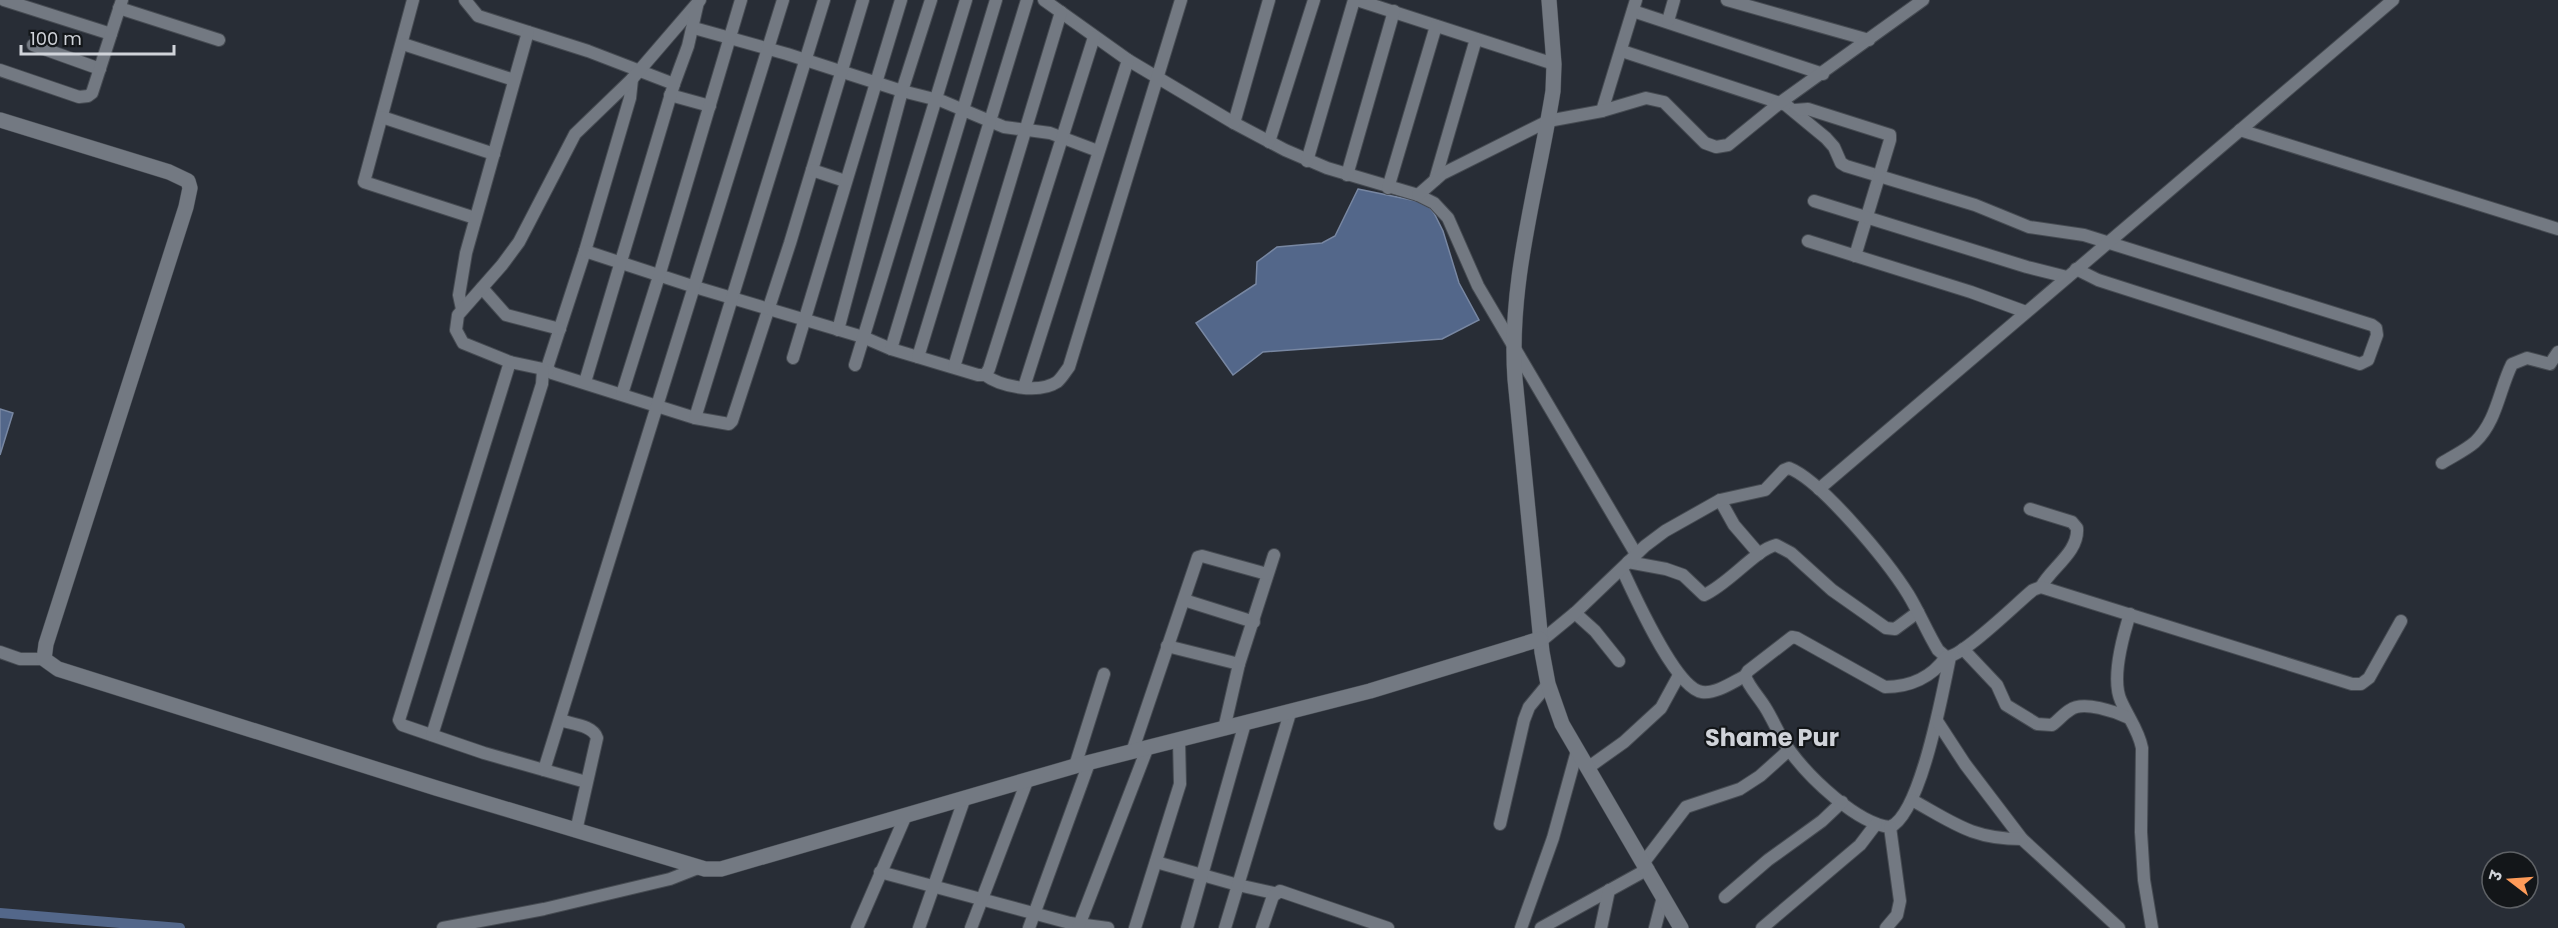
<svg xmlns="http://www.w3.org/2000/svg" width="2558" height="928" viewBox="0 0 2558 928" font-family="Poppins,'Noto Sans Devanagari',sans-serif">
<style>
.water{fill:#53678a;stroke:#7887a2;stroke-width:1.5}
.lines{fill:none;stroke-linecap:round;stroke-linejoin:round}
.canal{stroke:#53678a;stroke-width:10}
.minor-casing{stroke:#464b52;stroke-width:14}
.tertiary-casing{stroke:#464b52;stroke-width:16}
.minor{stroke:#737982;stroke-width:12}
.tertiary{stroke:#737982;stroke-width:15}
.labels{text-anchor:middle;stroke-width:4.5;stroke-linejoin:round;paint-order:stroke}
.quarter-label{font-size:24px;font-weight:bold;fill:#d0d3d9;stroke:#131619}
</style>
<rect width="100%" height="100%" fill="#282d36"/>
<g class="water">
<path d="M 1358,189 L 1426,203 L 1434,213 L 1443,231 L 1459,283 L 1479,320 L 1442,339 L 1263,352 L 1233,375 L 1196,323 L 1256,284 L 1257,262 L 1277,247 L 1322,243 L 1335,236 Z"/>
<path d="M 0,409 L 13,413 L 0,455 Z"/>
</g>
<g class="lines">
<path class="canal" d="M 0,913 L 180,928"/>
<defs>
<g id="minor">
<path d="M 4,0 L 111,34"/>
<path d="M 413,0 L 364,182 L 475,218"/>
<path d="M 465,0 L 478,16 L 588,51 L 674,84"/>
<path d="M 1044,0 L 1128,60 L 1234,123 L 1285,150 L 1327,168 L 1418,195 L 1434,203 L 1448,218 L 1478,286 L 1636,554"/>
<path d="M 1357,0 L 1554,64"/>
<path d="M 1727,0 L 1869,40"/>
<path d="M 119,8 L 219,40"/>
<path d="M 1633,11 L 1823,74"/>
<path d="M 1668,21 L 1674,0"/>
<path d="M 694,28 L 787,54 L 902,91 L 942,101 L 1004,127 L 1050,133 L 1098,151"/>
<path d="M 403,44 L 514,80"/>
<path d="M 33,45 L 100,69"/>
<path d="M 1622,51 L 1786,105 L 1826,138 L 1834,147 L 1841,163 L 1846,166 L 1975,205 L 2029,227 L 2084,235 L 2372,325 L 2376,328 L 2377,335 L 2368,360 L 2360,364 L 2098,280 L 2076,269"/>
<path d="M 0,70 L 79,97 L 88,96 L 92,93 L 122,0"/>
<path d="M 632,79 L 630,98 L 585,251 L 547,368 L 552,373 L 695,418 L 729,424 L 732,421 L 790,243 L 863,0"/>
<path d="M 670,95 L 710,106"/>
<path d="M 1795,110 L 1808,109 L 1890,135 L 1890,140 L 1855,256"/>
<path d="M 1602,111 L 1636,0"/>
<path d="M 382,117 L 494,154"/>
<path d="M 1234,123 L 1269,0"/>
<path d="M 2240,130 L 2558,229"/>
<path d="M 1269,142 L 1314,0"/>
<path d="M 1307,161 L 1354,0"/>
<path d="M 812,170 L 845,181"/>
<path d="M 1347,175 L 1394,11"/>
<path d="M 1435,180 L 1476,39"/>
<path d="M 1388,188 L 1436,26"/>
<path d="M 1418,195 L 1442,174 L 1548,121 L 1602,111 L 1646,98 L 1664,102 L 1705,143 L 1716,147 L 1728,145 L 1781,102 L 1923,0"/>
<path d="M 1814,201 L 2027,267 L 2067,277"/>
<path d="M 1808,241 L 1971,292 L 2026,312"/>
<path d="M 585,251 L 695,287 L 863,337 L 891,349 L 978,375 L 985,375 L 989,369 L 1094,37"/>
<path d="M 482,288 L 506,315 L 560,329"/>
<path d="M 462,309 L 459,295 L 466,253 L 528,32"/>
<path d="M 838,330 L 902,91 L 931,0"/>
<path d="M 891,349 L 996,0"/>
<path d="M 918,357 L 1027,0"/>
<path d="M 793,358 L 901,0"/>
<path d="M 510,362 L 399,720 L 402,725 L 484,753 L 586,782"/>
<path d="M 855,365 L 966,0"/>
<path d="M 954,367 L 1061,12"/>
<path d="M 548,370 L 510,362 L 463,343 L 456,330 L 458,315 L 502,265 L 519,242 L 575,134 L 632,79 L 700,0"/>
<path d="M 985,375 C 1001,387 1039,394 1057,382 C 1062,378 1065,372 1069,367 L 1181,0"/>
<path d="M 585,382 L 674,84 L 688,46 L 698,2"/>
<path d="M 1024,387 L 1128,60"/>
<path d="M 622,394 L 659,276 L 741,0"/>
<path d="M 695,418 L 824,0"/>
<path d="M 2442,463 C 2453,456 2466,450 2475,442 C 2497,421 2499,390 2512,364 L 2527,358 L 2550,364 L 2558,352"/>
<path d="M 1819,489 L 2393,0"/>
<path d="M 1720,500 L 1734,525 L 1759,554"/>
<path d="M 2030,509 L 2072,522 L 2077,528 C 2079,552 2051,568 2041,587"/>
<path d="M 1628,562 L 1666,569 L 1683,575 L 1704,595 C 1729,584 1755,550 1776,545 L 1791,553 L 1832,590 L 1886,628 L 1895,629 L 1918,612"/>
<path d="M 1622,569 C 1634,594 1675,688 1702,692 C 1716,694 1733,682 1745,676"/>
<path d="M 1184,600 L 1254,622"/>
<path d="M 1575,613 L 1595,631 L 1619,661"/>
<path d="M 2130,614 C 2123,636 2111,679 2121,701 C 2128,717 2139,731 2142,748 L 2141,832 L 2144,880 L 2152,928"/>
<path d="M 1541,641 L 1575,613 L 1645,546 L 1665,531 L 1720,500 L 1765,490 L 1784,470 L 1789,468 C 1822,481 1888,562 1908,594 C 1919,612 1927,632 1938,650 L 1946,657 C 1963,657 2017,603 2033,590 L 2041,587 L 2352,684 L 2361,684 L 2369,678 L 2401,621"/>
<path d="M 1167,646 L 1239,664"/>
<path d="M 1963,649 L 1997,685 L 2006,705 L 2037,724 L 2052,725 C 2058,721 2063,714 2070,710 C 2083,700 2116,712 2129,718"/>
<path d="M 0,652 L 20,659 L 44,659"/>
<path d="M 1946,657 C 1932,677 1910,687 1885,687 L 1797,638 L 1792,637 L 1748,671 L 1745,676 C 1749,687 1759,697 1765,707 C 1774,721 1780,738 1790,751 C 1809,777 1857,824 1890,827 C 1921,814 1943,690 1950,657"/>
<path d="M 560,720 C 571,724 593,725 597,738 L 576,831"/>
<path d="M 1937,721 L 1965,764 L 2022,839 L 2119,928"/>
<path d="M 1224,729 L 1239,664 L 1274,555"/>
<path d="M 432,735 L 542,384 L 543,370"/>
<path d="M 1132,752 L 1198,557 L 1202,556 L 1267,574"/>
<path d="M 1075,766 L 1104,674"/>
<path d="M 1589,767 L 1624,742 L 1661,708 L 1679,675"/>
<path d="M 544,770 L 783,0"/>
<path d="M 1912,800 C 1954,823 1972,839 2022,839"/>
<path d="M 1500,824 L 1524,720 L 1529,707 L 1548,684"/>
<path d="M 1156,862 L 1238,885 L 1274,893"/>
<path d="M 1644,862 L 1686,807 L 1740,789 L 1760,776 L 1789,750"/>
<path d="M 880,872 L 1070,923 L 1108,928"/>
<path d="M 1725,897 L 1768,860 L 1822,821 L 1842,802"/>
<path d="M 443,928 L 544,909 L 670,879 L 698,868"/>
<path d="M 857,928 L 906,815"/>
<path d="M 919,928 L 964,800"/>
<path d="M 971,928 L 1027,781"/>
<path d="M 1029,928 L 1089,763"/>
<path d="M 1078,928 L 1147,749"/>
<path d="M 1135,928 L 1180,784 L 1179,741"/>
<path d="M 1187,928 L 1245,723"/>
<path d="M 1225,928 L 1290,713"/>
<path d="M 1262,928 L 1273,896 L 1280,891 L 1388,928"/>
<path d="M 1521,928 L 1553,838 L 1577,751"/>
<path d="M 1541,928 L 1648,869"/>
<path d="M 1601,928 L 1609,890"/>
<path d="M 1655,928 L 1663,897"/>
<path d="M 1762,928 L 1860,845 L 1876,824"/>
<path d="M 1886,928 L 1897,915 L 1900,901 L 1890,827"/>
</g>
<g id="tertiary">
<path d="M 1549,0 L 1554,64 L 1553,91 C 1538,186 1508,282 1515,379 L 1542,652 L 1548,684 L 1562,724 L 1681,928"/>
<path d="M 0,120 L 169,172 L 188,181 L 190,188 L 186,207 L 46,644 L 44,659 L 58,669 L 436,788 L 705,869 L 721,869 L 1075,766 L 1370,691 L 1540,639"/>
</g>
</defs>
<use href="#minor" class="minor-casing"/>
<use href="#tertiary" class="tertiary-casing"/>
<use href="#minor" class="minor"/>
<use href="#tertiary" class="tertiary"/>
</g>
<g class="labels">
<g class="quarter-label">
<text x="1772" y="746">Shame Pur</text>
</g>
</g>
<g transform="translate(2510 880) rotate(287)"><circle r="28" fill="#131619" stroke="#5f6266" stroke-width="1.5"/>
<path d="M0-4.5L10 22L0 15L-10 22Z" fill="#fe9b59"/>
<text y="-9" font-size="16" font-weight="bold" text-anchor="middle" fill="#d0d3d9">उ</text>
</g>
<path d="M21 45v9h153v-9" fill="none" stroke="#d0d3d9" stroke-width="3"/>
<text x="30" y="45" font-size="18" fill="#d0d3d9" stroke="#131619" stroke-width="4.5" paint-order="stroke">100 m</text>
</svg>
